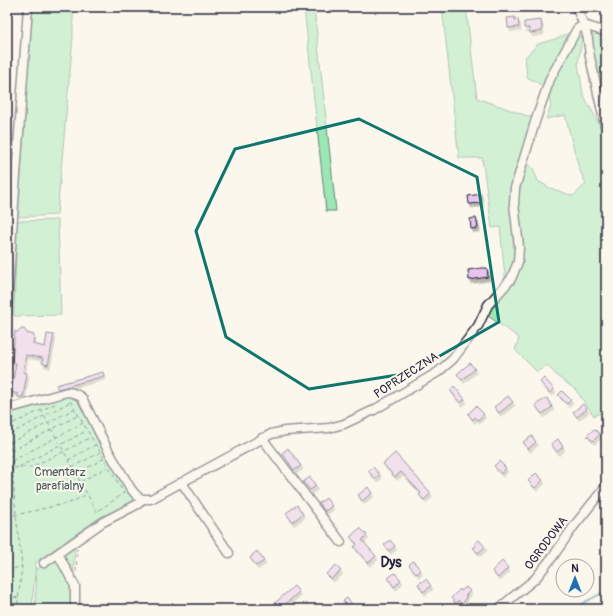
<svg xmlns="http://www.w3.org/2000/svg" width="613" height="616" viewBox="0 0 613 616" font-family="Pangolin,sans-serif">
<style>
.green{fill:#9de7b5;stroke:#608478}
.lines{fill:none;stroke-linecap:round;stroke-linejoin:round}
.stream{stroke:#5b879f;stroke-width:2}
.building{fill:#e7c3ee;stroke:#22223b;filter:url(#shadow)}
.minor-casing{stroke:#22223b;stroke-width:11}
.path{stroke:#22223b;stroke-width:1;stroke-dasharray:4 3;stroke-linecap:butt}
.minor{stroke:#fbf7ec;stroke-width:8}
.marked{fill:none;stroke:#0f766e;stroke-width:3;stroke-linejoin:round}
.labels{text-anchor:middle;stroke-width:4;stroke-linejoin:round;paint-order:stroke}
.street-label{font-size:12px;fill:#22223b;stroke:#fbf7ec}
.park-label{font-size:12px;fill:#475d60;stroke:#fbf7ec}
.quarter-label{font-size:14px;font-weight:bold;fill:#22223b;stroke:#fbf7ec}
</style>
<defs>
<filter id="shadow"><feDropShadow dx="2" dy="3.5" stdDeviation="0" flood-color="#0004"/></filter>
</defs>
<rect width="100%" height="100%" fill="#fbf7ec"/>
<filter id="ink" filterUnits="userSpaceOnUse"><feTurbulence type="fractalNoise" baseFrequency=".025" numOctaves="2"/><feDisplacementMap in="SourceGraphic" scale="8" xChannelSelector="R" yChannelSelector="G"/><feConvolveMatrix kernelMatrix="1 2 1 2 8 2 1 2 1" color-interpolation-filters="sRGB"/></filter>
<g filter="url(#ink)">
<g class="green">
<path d="M 32,7 L 73,7 L 73,37 L 57,215 L 18,217 Z"/>
<path d="M 304,7 L 314,7 L 336,211 L 326,211 Z"/>
<path d="M 442,7 L 466,7 L 477,98 L 536,119 L 524,160 L 533,168 L 538,181 L 550,188 L 573,196 L 586,184 L 579,169 L 565,115 L 546,119 L 551,106 L 547,88 L 527,77 L 525,57 L 538,44 L 558,38 L 577,29 L 582,40 L 578,63 L 583,94 L 606,137 L 606,391 L 601,393 L 606,401 L 606,410 L 594,416 L 575,389 L 558,377 L 547,365 L 537,372 L 515,350 L 519,338 L 484,313 L 506,286 L 500,227 L 492,228 L 482,158 L 459,158 Z"/>
<path d="M 594,28 L 606,32 L 606,130 L 588,39 Z"/>
<path d="M 58,220 L 61,315 L 14,316 L 17,221 Z"/>
<path d="M 73,395 L 76,396 L 134,501 L 99,518 L 36,562 L 32,606 L 29,609 L 7,609 L 7,414 Z"/>
<path d="M 75,546 L 71,609 L 32,609 L 35,606 L 37,569 Z"/>
</g>
<g class="lines">
<path class="stream" d="M 574,609 L 585,602 L 606,591"/>
</g>
<g class="building">
<path d="M 515,17 L 515,20 L 518,19 L 519,27 L 508,28 L 507,18 Z"/>
<path d="M 541,20 L 542,31 L 530,33 L 529,28 L 524,28 L 524,22 Z"/>
<path d="M 481,194 L 482,203 L 469,204 L 468,196 Z"/>
<path d="M 476,218 L 478,228 L 471,229 L 470,219 Z"/>
<path d="M 481,268 L 487,268 L 488,277 L 469,280 L 468,270 Z"/>
<path d="M 22,329 L 24,329 L 27,333 L 34,335 L 33,344 L 45,347 L 47,334 L 54,335 L 48,365 L 42,363 L 43,358 L 26,355 L 23,372 L 27,373 L 23,397 L 18,397 L 18,394 L 11,392 L 16,363 L 12,363 L 15,331 L 17,332 Z"/>
<path d="M 470,363 L 475,369 L 462,380 L 457,374 Z"/>
<path d="M 103,372 L 104,376 L 58,389 L 56,385 Z"/>
<path d="M 544,378 L 554,389 L 550,393 L 540,382 Z"/>
<path d="M 454,386 L 465,399 L 460,403 L 450,390 Z"/>
<path d="M 562,391 L 571,400 L 567,404 L 558,395 Z"/>
<path d="M 508,396 L 513,402 L 499,413 L 494,407 Z"/>
<path d="M 547,398 L 552,407 L 542,414 L 535,405 Z"/>
<path d="M 583,404 L 587,409 L 577,417 L 573,412 Z"/>
<path d="M 476,406 L 484,414 L 478,420 L 475,417 L 473,420 L 468,414 Z"/>
<path d="M 594,429 L 600,434 L 593,441 L 587,436 Z"/>
<path d="M 532,436 L 536,442 L 528,449 L 523,442 Z"/>
<path d="M 558,439 L 563,447 L 557,452 L 551,444 Z"/>
<path d="M 288,448 L 301,466 L 294,470 L 282,453 Z"/>
<path d="M 395,453 L 431,493 L 424,500 L 419,495 L 421,493 L 401,472 L 395,477 L 383,464 Z"/>
<path d="M 499,461 L 506,468 L 501,474 L 494,466 Z"/>
<path d="M 373,467 L 380,475 L 375,479 L 368,471 Z"/>
<path d="M 536,473 L 543,480 L 535,488 L 528,481 Z"/>
<path d="M 310,477 L 316,486 L 310,490 L 303,482 Z"/>
<path d="M 368,487 L 372,493 L 362,501 L 358,495 Z"/>
<path d="M 326,498 L 332,506 L 325,511 L 319,503 Z"/>
<path d="M 297,505 L 303,514 L 292,522 L 286,513 Z"/>
<path d="M 360,528 L 367,535 L 362,540 L 376,556 L 368,563 L 354,547 L 357,544 L 350,537 Z"/>
<path d="M 390,540 L 395,546 L 389,551 L 384,545 Z"/>
<path d="M 479,540 L 485,547 L 478,553 L 473,548 L 476,546 L 474,544 Z"/>
<path d="M 257,551 L 264,561 L 256,566 L 250,558 L 252,556 L 252,555 Z"/>
<path d="M 413,561 L 421,570 L 417,574 L 409,565 Z"/>
<path d="M 502,561 L 508,568 L 498,578 L 492,571 Z"/>
<path d="M 336,565 L 341,571 L 331,579 L 326,574 Z"/>
<path d="M 395,573 L 401,580 L 394,587 L 388,578 Z"/>
<path d="M 426,579 L 431,586 L 423,592 L 418,584 Z"/>
<path d="M 294,586 L 299,592 L 280,609 L 268,609 Z"/>
<path d="M 466,587 L 470,591 L 466,595 L 465,600 L 462,604 L 458,600 L 456,603 L 451,598 L 460,589 L 461,591 Z"/>
<path d="M 347,598 L 356,609 L 350,609 L 343,601 Z"/>
</g>
<g class="lines">
<defs>
<g id="minor">
<path d="M 576,7 L 584,25 L 588,39 L 590,57 L 606,130"/>
<path d="M 7,313 L 13,217 L 28,7"/>
<path d="M 7,409 L 67,392 C 73,392 77,394 82,398 L 108,450 L 131,489 L 137,496 L 142,499 L 151,499 L 271,434 L 285,431 L 329,428 L 344,424 L 374,410 L 438,372 L 453,359 L 478,326 L 488,305 L 511,279 L 518,262 L 519,247 L 514,204 L 515,188 L 536,119 L 550,79 L 577,29 L 584,25 L 606,32"/>
<path d="M 262,438 L 341,542"/>
<path d="M 182,483 L 229,553"/>
<path d="M 58,554 L 75,586 L 75,609"/>
<path d="M 44,563 L 103,522 L 138,504 L 142,499"/>
<path d="M 498,609 L 535,579 L 554,555 L 574,526 L 606,486"/>
</g>
</defs>
<use href="#minor" class="minor-casing"/>
<g class="path">
<path d="M 41,410 L 97,512 L 124,493 L 69,399"/>
<path d="M 7,426 L 57,403"/>
<path d="M 9,426 L 16,515 L 22,566 L 17,609"/>
<path d="M 10,434 L 70,402"/>
<path d="M 10,443 L 74,409"/>
<path d="M 11,451 L 77,416"/>
<path d="M 68,460 L 95,445"/>
<path d="M 12,461 L 83,423"/>
<path d="M 19,467 L 86,431"/>
<path d="M 72,467 L 99,453"/>
<path d="M 7,468 L 31,467 L 63,452 L 91,437"/>
<path d="M 76,474 L 103,459"/>
<path d="M 81,482 L 107,467"/>
<path d="M 7,516 L 16,515 L 72,502 L 87,494"/>
<path d="M 7,571 L 22,566"/>
<path d="M 76,572 L 77,549"/>
<path d="M 7,596 L 18,598"/>
<path d="M 7,605 L 16,607"/>
</g>
<use href="#minor" class="minor"/>
</g>
</g>
<path d="M0 0H613V616H0ZM 359,119 L 477,177 L 499,322 L 410,373 L 309,389 L 226,337 L 196,231 L 235,149 Z" fill="#fbf7ec" fill-opacity=".55" fill-rule="evenodd"/>
<path class="marked" d="M 359,119 L 477,177 L 499,322 L 410,373 L 309,389 L 226,337 L 196,231 L 235,149 Z"/>
<g class="labels">
<g class="street-label">
<text transform="translate(406 375) rotate(-33)" y="4">POPRZECZNA</text>
<text transform="translate(546 543) rotate(-53)" y="4">OGRODOWA</text>
</g>
<g class="park-label">
<text x="60" y="476">Cmentarz<tspan x="60" dy="14">parafialny</tspan></text>
</g>
<g class="quarter-label">
<text x="391" y="567">Dys</text>
</g>
</g>
<rect width="613" height="616" fill="none" stroke="#fbf7ec" stroke-width="24"/>
<rect x="12" y="12" width="589" height="592" fill="none" stroke="#22223b" stroke-width="1.5" filter="url(#ink)"/>
<g transform="translate(575 578)"><circle r="19" fill="#fbf7ec" stroke="#a4a2a5"/>
<path d="M0-3L7 15L0 10L-7 15Z" fill="#1f6fb2"/>
<text y="-6" font-size="11" font-weight="bold" text-anchor="middle" fill="#22223b">N</text>
</g>
</svg>
